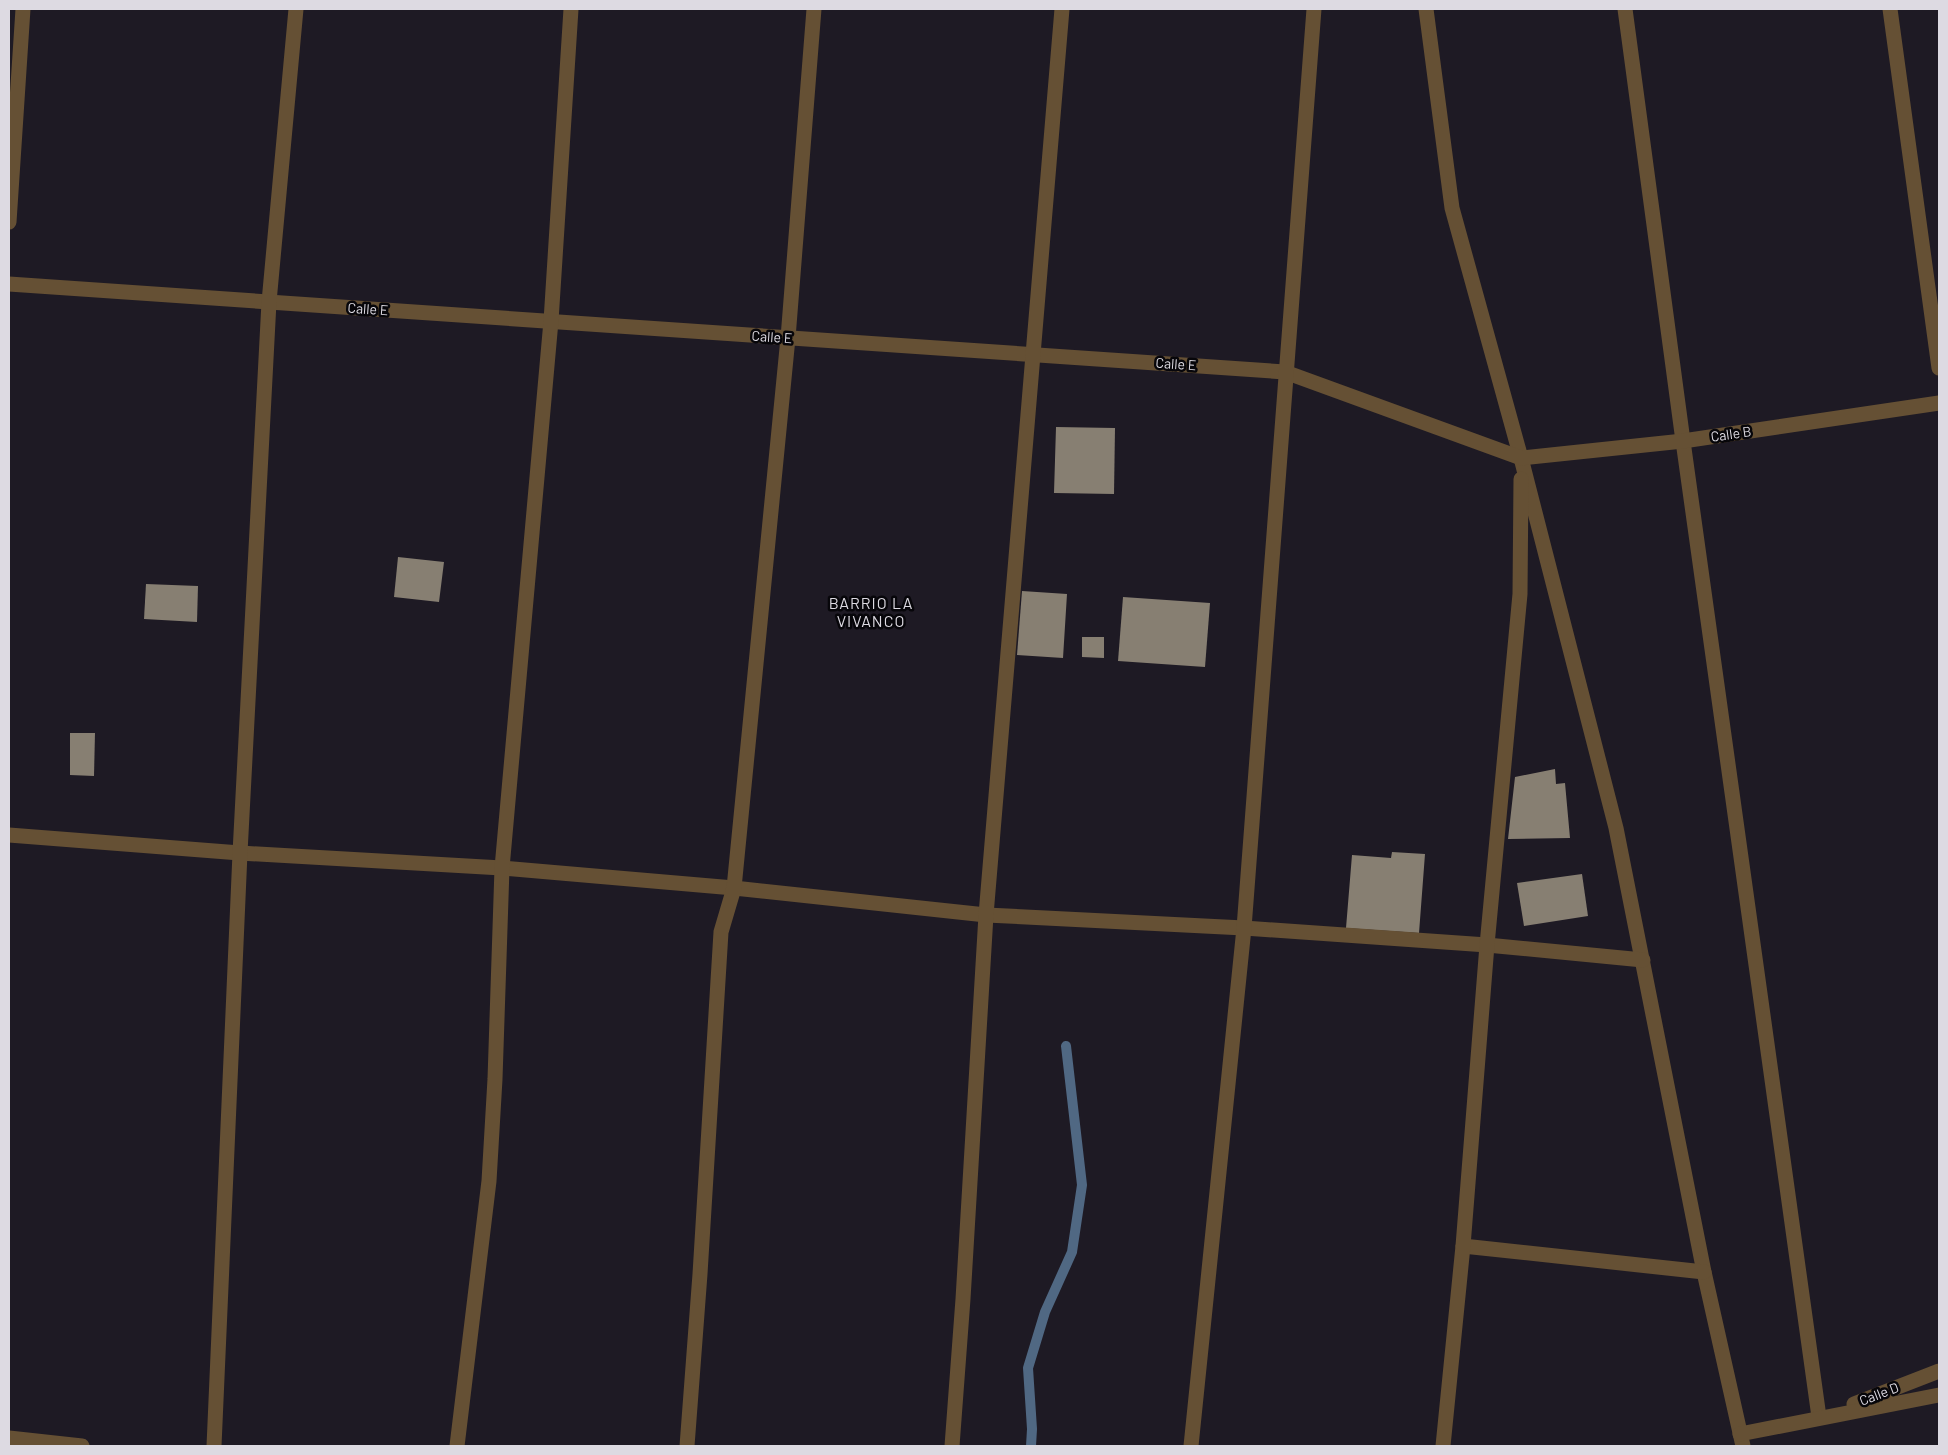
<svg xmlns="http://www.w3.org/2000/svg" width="1948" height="1455" viewBox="0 0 1948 1455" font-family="Barlow,sans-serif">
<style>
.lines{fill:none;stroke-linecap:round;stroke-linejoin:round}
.stream{stroke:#506883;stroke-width:10}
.building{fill:#877f72}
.minor{stroke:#655034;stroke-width:15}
.labels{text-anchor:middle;stroke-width:5;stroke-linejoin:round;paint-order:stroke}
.street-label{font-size:14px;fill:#dddae2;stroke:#07060a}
.quarter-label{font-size:16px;letter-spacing:1px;fill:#dddae2;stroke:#07060a}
</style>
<rect width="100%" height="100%" fill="#1e1a24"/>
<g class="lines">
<path class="stream" d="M 1031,1446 L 1032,1429 L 1028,1368 L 1045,1312 L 1072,1252 L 1082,1185 L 1066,1046"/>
</g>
<g class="building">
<path d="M 1056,427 L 1115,428 L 1114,494 L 1054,493 Z"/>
<path d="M 398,557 L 444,562 L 439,602 L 394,597 Z"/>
<path d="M 146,584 L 198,586 L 197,622 L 144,619 Z"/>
<path d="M 1022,591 L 1067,594 L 1063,658 L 1017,655 Z"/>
<path d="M 1123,597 L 1210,603 L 1205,667 L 1118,661 Z"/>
<path d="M 1082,637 L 1104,637 L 1104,658 L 1082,657 Z"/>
<path d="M 70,733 L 95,733 L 94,776 L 70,775 Z"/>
<path d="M 1555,769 L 1556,784 L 1565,783 L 1570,838 L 1508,839 L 1515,777 Z"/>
<path d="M 1392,852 L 1425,854 L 1419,933 L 1346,928 L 1352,855 L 1391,858 Z"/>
<path d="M 1582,874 L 1588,916 L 1524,926 L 1517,883 Z"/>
</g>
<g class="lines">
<g class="minor">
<path d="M 1426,9 L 1452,208 L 1521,458 L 1616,828 L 1704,1272 L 1743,1446"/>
<path d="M 1625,9 L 1683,441 L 1819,1417"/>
<path d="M 1890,9 L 1939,368"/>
<path d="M 9,222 L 23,9"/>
<path d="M 9,284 L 1285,372 L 1521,458 L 1683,441 L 1939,403"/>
<path d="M 9,835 L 240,853 L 502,868 L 734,888 L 986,915 L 1244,928 L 1487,945 L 1643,960"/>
<path d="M 1463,1246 L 1704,1272"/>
<path d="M 1854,1404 L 1939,1371"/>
<path d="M 1740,1434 L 1939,1395"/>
<path d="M 9,1438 L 82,1446"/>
<path d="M 214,1446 L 240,853 L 269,302 L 296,9"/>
<path d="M 457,1446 L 489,1181 L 495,1079 L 502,868 L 551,321 L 571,9"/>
<path d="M 687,1446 L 700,1274 L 721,932 L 734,888 L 788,338 L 814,9"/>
<path d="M 952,1446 L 963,1299 L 986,915 L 1062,9"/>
<path d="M 1191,1446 L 1244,928 L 1314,9"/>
<path d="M 1443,1446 L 1463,1246 L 1487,945 L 1520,594 L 1521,479"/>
</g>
</g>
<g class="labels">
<g class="street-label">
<text transform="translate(368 309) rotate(4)" y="5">Calle E</text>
<text transform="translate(772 337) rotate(4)" y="5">Calle E</text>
<text transform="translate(1176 364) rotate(4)" y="5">Calle E</text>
<text transform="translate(1731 434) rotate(-8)" y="5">Calle B</text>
<text transform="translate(1879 1394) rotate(-21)" y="5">Calle D</text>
</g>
<g class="quarter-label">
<text x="871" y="609">BARRIO LA<tspan x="871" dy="18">VIVANCO</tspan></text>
</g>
</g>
<rect width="1948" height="1455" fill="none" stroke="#dddae2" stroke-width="20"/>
</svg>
